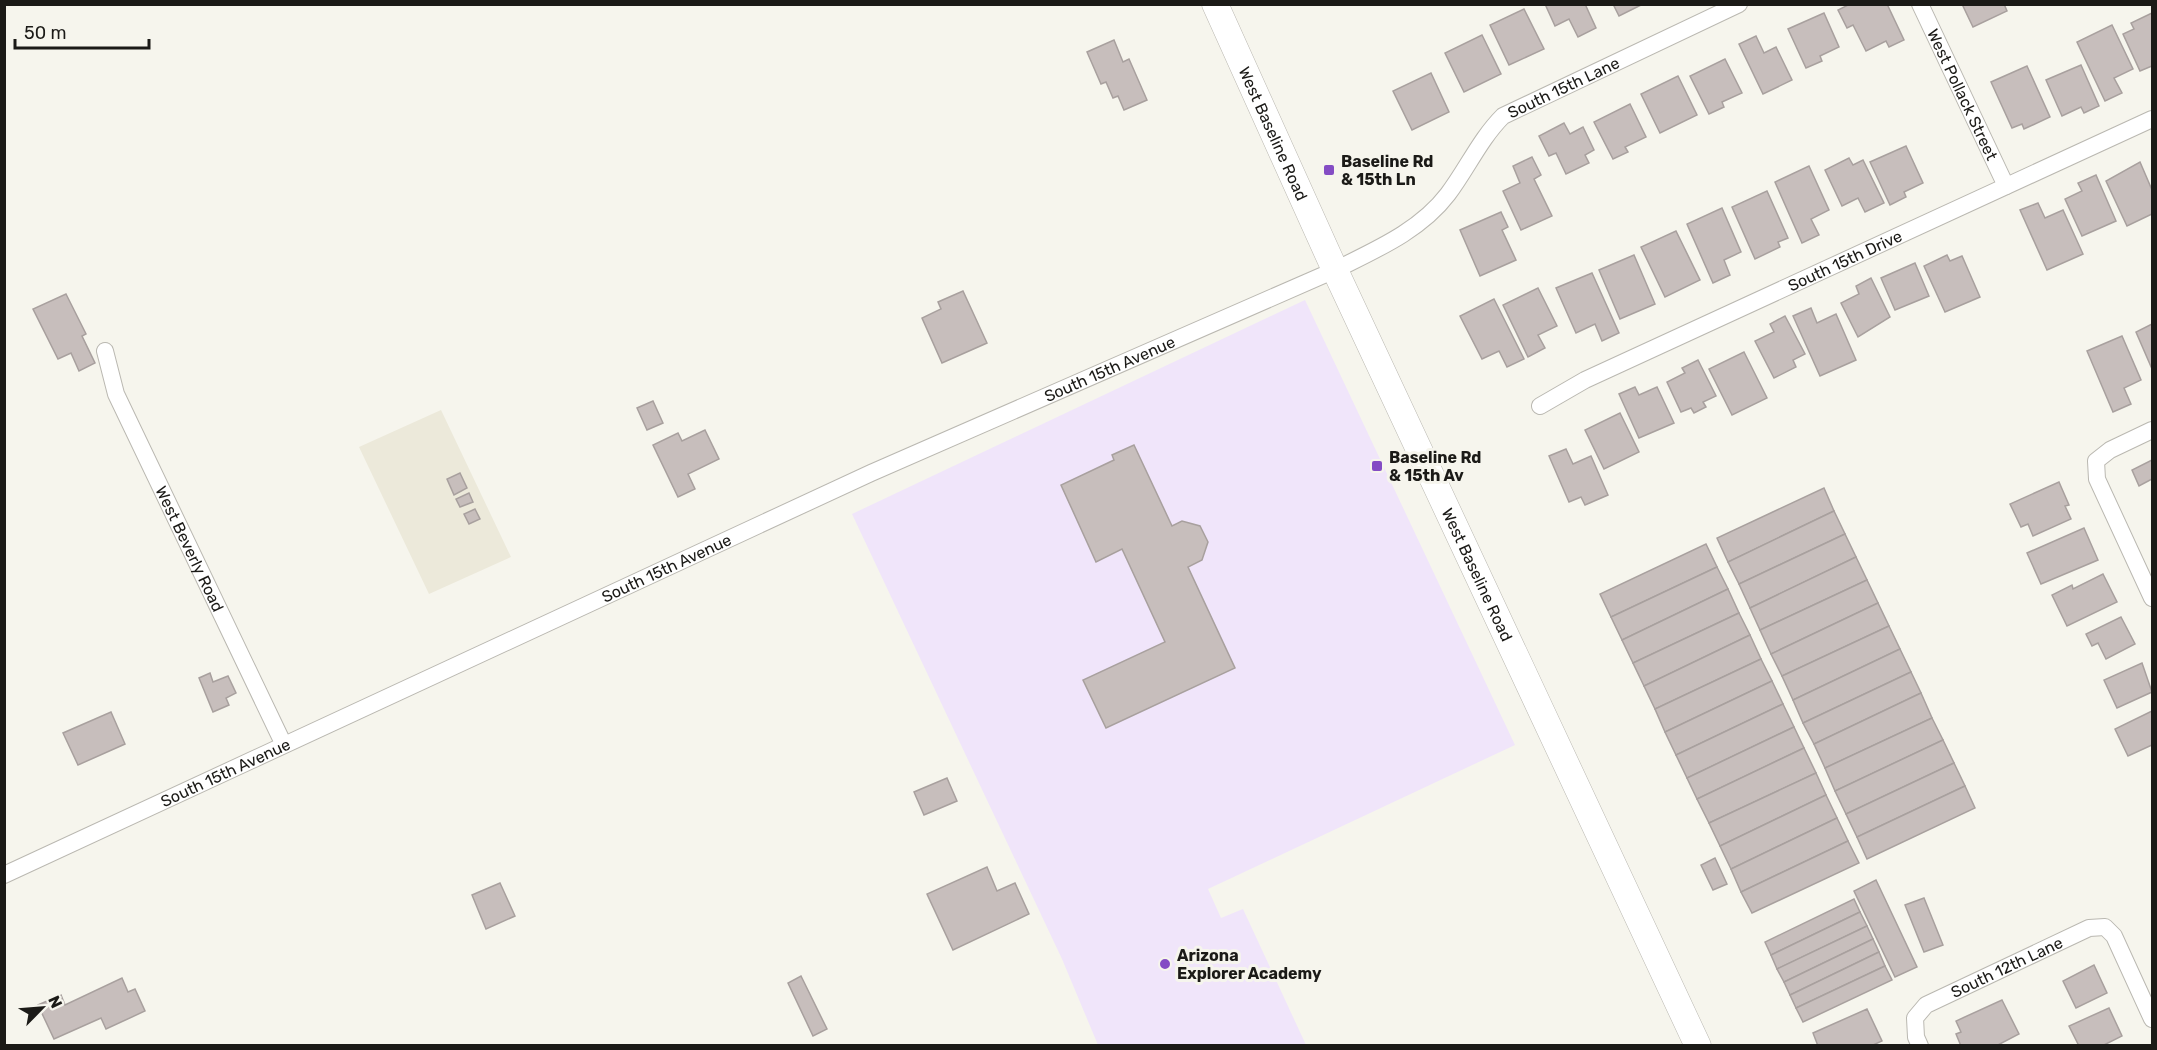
<svg xmlns="http://www.w3.org/2000/svg" width="2157" height="1050" viewBox="0 0 2157 1050" font-family="Rubik,sans-serif">
<style>
.built{fill:#ece9da}
.education{fill:#f0e5fa}
.building{fill:#c7bebc;stroke:#a8a09e;stroke-width:1.5}
.lines{fill:none;stroke-linecap:round;stroke-linejoin:round}
.minor-casing{stroke:#bab8b1;stroke-width:18}
.primary-casing{stroke:#bab8b1;stroke-width:27}
.minor{stroke:#fff;stroke-width:16}
.primary{stroke:#fff;stroke-width:26}
.poi-dot{fill:#844cc4;stroke:#f6f5ed;stroke-width:2}
.labels{text-anchor:middle;stroke-width:6;stroke-linejoin:round;paint-order:stroke}
.street-label{font-size:16px;fill:#1b1a17;stroke:#f6f5ed}
.poi-label{font-size:16px;font-weight:bold;fill:#1b1a17;stroke:#f6f5ed;text-anchor:start}
</style>
<rect width="100%" height="100%" fill="#f6f5ed"/>
<path class="built" d="M 441,410 L 511,557 L 429,594 L 359,447 Z"/>
<path class="education" d="M 1305,300 L 1515,745 L 1208,889 L 1221,918 L 1243,909 L 1306,1045 L 1098,1045 L 1062,959 L 852,514 Z"/>
<g class="building">
<path d="M 1545,4 L 1585,4 L 1596,28 L 1578,37 L 1569,19 L 1555,26 Z"/>
<path d="M 1613,4 L 1643,4 L 1619,16 Z"/>
<path d="M 1850,4 L 1887,4 L 1904,40 L 1889,47 L 1886,41 L 1866,51 L 1853,25 L 1847,28 L 1838,10 Z"/>
<path d="M 1962,4 L 2004,4 L 2007,11 L 1973,27 Z"/>
<path d="M 1524,9 L 1544,49 L 1509,65 L 1490,25 Z"/>
<path d="M 1824,13 L 1839,47 L 1820,56 L 1822,61 L 1806,68 L 1788,29 Z"/>
<path d="M 2152,13 L 2152,66 L 2140,71 L 2123,34 L 2134,29 L 2131,23 Z"/>
<path d="M 2112,25 L 2133,69 L 2114,78 L 2122,93 L 2105,101 L 2077,42 Z"/>
<path d="M 1482,35 L 1501,74 L 1464,92 L 1445,53 Z"/>
<path d="M 1756,36 L 1764,53 L 1776,47 L 1792,80 L 1763,94 L 1739,44 Z"/>
<path d="M 1114,40 L 1123,62 L 1129,59 L 1147,100 L 1124,110 L 1118,96 L 1113,98 L 1106,82 L 1101,84 L 1087,52 Z"/>
<path d="M 1725,59 L 1742,93 L 1722,102 L 1724,107 L 1709,114 L 1690,76 Z"/>
<path d="M 2081,65 L 2099,106 L 2084,113 L 2081,107 L 2062,116 L 2046,80 Z"/>
<path d="M 2027,66 L 2050,117 L 2024,129 L 2022,124 L 2012,128 L 1991,82 Z"/>
<path d="M 1431,73 L 1449,112 L 1412,130 L 1393,91 Z"/>
<path d="M 1678,76 L 1697,115 L 1660,133 L 1641,94 Z"/>
<path d="M 1630,104 L 1646,137 L 1625,147 L 1628,152 L 1613,159 L 1594,122 Z"/>
<path d="M 1564,123 L 1570,134 L 1583,127 L 1594,150 L 1585,155 L 1589,163 L 1566,174 L 1556,153 L 1549,156 L 1539,136 Z"/>
<path d="M 1906,146 L 1923,183 L 1904,192 L 1906,197 L 1890,205 L 1870,162 Z"/>
<path d="M 1532,157 L 1541,175 L 1534,179 L 1552,216 L 1521,230 L 1503,191 L 1520,183 L 1513,166 Z"/>
<path d="M 1849,158 L 1853,165 L 1863,160 L 1884,203 L 1865,212 L 1858,198 L 1842,206 L 1825,170 Z"/>
<path d="M 2140,162 L 2152,190 L 2152,214 L 2127,226 L 2106,181 Z"/>
<path d="M 1809,166 L 1829,210 L 1811,219 L 1819,235 L 1802,243 L 1775,182 Z"/>
<path d="M 2096,175 L 2116,221 L 2082,236 L 2065,199 L 2082,191 L 2078,183 Z"/>
<path d="M 1767,191 L 1788,238 L 1778,242 L 1780,247 L 1755,259 L 1732,207 Z"/>
<path d="M 2038,203 L 2045,218 L 2063,210 L 2083,254 L 2047,270 L 2020,210 Z"/>
<path d="M 1722,208 L 1741,252 L 1724,260 L 1730,275 L 1713,283 L 1687,224 Z"/>
<path d="M 1501,212 L 1508,227 L 1502,230 L 1516,260 L 1480,276 L 1460,230 Z"/>
<path d="M 1676,231 L 1700,280 L 1665,297 L 1641,247 Z"/>
<path d="M 1634,255 L 1655,304 L 1620,319 L 1599,270 Z"/>
<path d="M 1947,255 L 1950,261 L 1962,256 L 1980,297 L 1945,312 L 1924,266 Z"/>
<path d="M 1915,263 L 1929,296 L 1895,310 L 1881,278 Z"/>
<path d="M 1592,273 L 1619,333 L 1602,341 L 1595,324 L 1576,333 L 1556,288 Z"/>
<path d="M 1871,278 L 1890,317 L 1858,337 L 1841,303 L 1859,294 L 1856,286 Z"/>
<path d="M 1538,288 L 1557,326 L 1538,335 L 1545,348 L 1528,357 L 1503,305 Z"/>
<path d="M 963,291 L 987,343 L 942,363 L 922,318 L 941,309 L 938,302 Z"/>
<path d="M 66,294 L 86,334 L 82,336 L 95,363 L 79,371 L 71,353 L 58,359 L 33,309 Z"/>
<path d="M 1494,299 L 1524,359 L 1507,367 L 1499,351 L 1482,359 L 1460,316 Z"/>
<path d="M 1811,308 L 1817,323 L 1836,314 L 1856,360 L 1820,376 L 1793,316 Z"/>
<path d="M 1785,316 L 1805,354 L 1793,360 L 1796,367 L 1774,378 L 1755,341 L 1774,332 L 1770,324 Z"/>
<path d="M 2152,324 L 2152,369 L 2136,332 Z"/>
<path d="M 2122,336 L 2141,380 L 2124,388 L 2131,404 L 2113,412 L 2087,351 Z"/>
<path d="M 1744,352 L 1767,398 L 1732,415 L 1709,369 Z"/>
<path d="M 1698,360 L 1716,396 L 1703,402 L 1706,407 L 1694,413 L 1691,408 L 1681,412 L 1667,382 L 1685,373 L 1682,368 Z"/>
<path d="M 1635,387 L 1639,395 L 1657,387 L 1674,423 L 1639,438 L 1619,394 Z"/>
<path d="M 653,401 L 663,423 L 647,430 L 637,408 Z"/>
<path d="M 1620,413 L 1639,452 L 1604,469 L 1585,430 Z"/>
<path d="M 705,430 L 719,459 L 688,474 L 695,489 L 678,497 L 653,445 L 678,433 L 682,441 Z"/>
<path d="M 1134,445 L 1172,526 L 1182,521 L 1200,526 L 1208,542 L 1202,560 L 1188,567 L 1235,668 L 1106,728 L 1083,680 L 1165,642 L 1122,549 L 1096,562 L 1061,485 L 1114,460 L 1112,455 Z"/>
<path d="M 1566,449 L 1573,464 L 1591,456 L 1608,495 L 1585,505 L 1581,497 L 1569,502 L 1549,456 Z"/>
<path d="M 2152,460 L 2152,479 L 2139,486 L 2132,470 Z"/>
<path d="M 460,473 L 467,488 L 454,495 L 447,479 Z"/>
<path d="M 2059,482 L 2069,505 L 2065,506 L 2071,519 L 2033,536 L 2028,524 L 2021,527 L 2010,504 Z"/>
<path d="M 1824,488 L 1834,511 L 1728,562 L 1717,538 Z"/>
<path d="M 469,493 L 473,502 L 460,507 L 456,499 Z"/>
<path d="M 475,509 L 480,519 L 469,524 L 464,514 Z"/>
<path d="M 1834,511 L 1845,534 L 1739,584 L 1728,562 Z"/>
<path d="M 2084,528 L 2098,560 L 2041,584 L 2027,553 Z"/>
<path d="M 1845,534 L 1856,557 L 1750,608 L 1739,584 Z"/>
<path d="M 1706,544 L 1717,567 L 1611,617 L 1600,594 Z"/>
<path d="M 1856,557 L 1867,580 L 1760,630 L 1750,608 Z"/>
<path d="M 1717,567 L 1728,589 L 1622,640 L 1611,617 Z"/>
<path d="M 2103,574 L 2117,602 L 2067,626 L 2052,595 L 2072,585 L 2073,589 Z"/>
<path d="M 1867,580 L 1878,603 L 1771,654 L 1760,630 Z"/>
<path d="M 1728,589 L 1739,613 L 1633,663 L 1622,640 Z"/>
<path d="M 1878,603 L 1889,626 L 1782,676 L 1771,654 Z"/>
<path d="M 1739,613 L 1750,635 L 1644,686 L 1633,663 Z"/>
<path d="M 2121,617 L 2135,644 L 2106,659 L 2098,643 L 2092,646 L 2086,634 Z"/>
<path d="M 1889,626 L 1900,649 L 1793,700 L 1782,676 Z"/>
<path d="M 1750,635 L 1761,659 L 1655,709 L 1644,686 Z"/>
<path d="M 1900,649 L 1911,672 L 1803,723 L 1793,700 Z"/>
<path d="M 1761,659 L 1772,681 L 1665,732 L 1655,709 Z"/>
<path d="M 2142,663 L 2152,692 L 2117,708 L 2104,680 Z"/>
<path d="M 1911,672 L 1921,693 L 1814,744 L 1803,723 Z"/>
<path d="M 210,673 L 213,682 L 228,676 L 236,693 L 226,698 L 229,705 L 213,712 L 199,678 Z"/>
<path d="M 1772,681 L 1783,704 L 1676,755 L 1665,732 Z"/>
<path d="M 1921,693 L 1932,718 L 1825,768 L 1814,744 Z"/>
<path d="M 1783,704 L 1794,727 L 1687,778 L 1676,755 Z"/>
<path d="M 2152,711 L 2152,745 L 2128,756 L 2115,729 Z"/>
<path d="M 111,712 L 125,744 L 78,765 L 63,733 Z"/>
<path d="M 1932,718 L 1943,740 L 1835,791 L 1825,768 Z"/>
<path d="M 1794,727 L 1804,748 L 1697,799 L 1687,778 Z"/>
<path d="M 1943,740 L 1954,763 L 1846,814 L 1835,791 Z"/>
<path d="M 1804,748 L 1816,773 L 1709,823 L 1697,799 Z"/>
<path d="M 1954,763 L 1965,786 L 1857,837 L 1846,814 Z"/>
<path d="M 1816,773 L 1826,795 L 1720,846 L 1709,823 Z"/>
<path d="M 947,778 L 957,801 L 924,815 L 914,792 Z"/>
<path d="M 1965,786 L 1975,808 L 1867,859 L 1857,837 Z"/>
<path d="M 1826,795 L 1837,818 L 1731,869 L 1720,846 Z"/>
<path d="M 1837,818 L 1848,841 L 1741,892 L 1731,869 Z"/>
<path d="M 1848,841 L 1859,863 L 1752,913 L 1741,892 Z"/>
<path d="M 1715,858 L 1727,884 L 1713,890 L 1701,865 Z"/>
<path d="M 987,867 L 997,891 L 1015,883 L 1029,914 L 953,950 L 927,894 Z"/>
<path d="M 1876,880 L 1917,967 L 1895,977 L 1854,891 Z"/>
<path d="M 500,883 L 515,916 L 486,929 L 472,895 Z"/>
<path d="M 1924,898 L 1943,945 L 1924,952 L 1905,905 Z"/>
<path d="M 1854,899 L 1860,912 L 1771,955 L 1765,942 Z"/>
<path d="M 1860,912 L 1867,926 L 1777,969 L 1771,955 Z"/>
<path d="M 1867,926 L 1873,939 L 1784,982 L 1777,969 Z"/>
<path d="M 1873,939 L 1879,952 L 1790,995 L 1784,982 Z"/>
<path d="M 1879,952 L 1885,966 L 1796,1008 L 1790,995 Z"/>
<path d="M 2094,965 L 2107,993 L 2076,1008 L 2063,981 Z"/>
<path d="M 1885,966 L 1892,980 L 1803,1022 L 1796,1008 Z"/>
<path d="M 801,976 L 827,1029 L 813,1036 L 788,983 Z"/>
<path d="M 122,978 L 128,992 L 135,989 L 145,1011 L 106,1029 L 101,1018 L 54,1039 L 38,1005 L 61,995 L 65,1005 Z"/>
<path d="M 2002,1000 L 2019,1034 L 1996,1046 L 1961,1046 L 1956,1034 L 1961,1032 L 1956,1021 Z"/>
<path d="M 2109,1008 L 2122,1036 L 2102,1046 L 2079,1046 L 2069,1026 Z"/>
<path d="M 1867,1009 L 1882,1041 L 1871,1046 L 1818,1046 L 1813,1033 Z"/>
</g>
<g class="lines">
<defs>
<g id="minor">
<path id="s1" d="M 1920,4 L 2006,186"/>
<path id="s2" d="M 105,351 L 116,394 L 283,743"/>
<path id="s3" d="M 1540,406 L 1585,380 L 2152,119"/>
<path d="M 2152,430 L 2110,450 L 2096,461 L 2097,479 L 2152,598"/>
<path id="s4" d="M 4,875 L 871,473 L 1335,270 C 1375,250 1420,231 1448,194 C 1467,169 1480,139 1503,116 L 1739,4"/>
<path id="s5" d="M 1920,1046 L 1916,1037 L 1915,1018 L 1926,1005 L 2089,928 L 2105,927 L 2114,936 L 2152,1019"/>
</g>
<g id="primary">
<path id="s6" d="M 1215,4 L 1335,270 L 1698,1046"/>
</g>
</defs>
<use href="#minor" class="minor-casing"/>
<use href="#primary" class="primary-casing"/>
<use href="#minor" class="minor"/>
<use href="#primary" class="primary"/>
</g>
<g class="poi-dot">
<rect x="1323" y="164" width="12" height="12" rx="3"/>
<rect x="1371" y="460" width="12" height="12" rx="3"/>
<circle cx="1165" cy="964" r="6"/>
</g>
<g class="labels">
<g class="street-label">
<text dy="6" stroke="none"><textPath href="#s4" startOffset="1762">South 15th Lane</textPath></text>
<text dy="6" stroke="none"><textPath href="#s1" startOffset="100">West Pollack Street</textPath></text>
<text dy="6" stroke="none"><textPath href="#s6" startOffset="142">West Baseline Road</textPath></text>
<text dy="6" stroke="none"><textPath href="#s3" startOffset="338">South 15th Drive</textPath></text>
<text dy="6" stroke="none"><textPath href="#s4" startOffset="1216">South 15th Avenue</textPath></text>
<text dy="6" stroke="none"><textPath href="#s2" startOffset="216">West Beverly Road</textPath></text>
<text dy="6" stroke="none"><textPath href="#s4" startOffset="730">South 15th Avenue</textPath></text>
<text dy="6" stroke="none"><textPath href="#s6" startOffset="628">West Baseline Road</textPath></text>
<text dy="6" stroke="none"><textPath href="#s4" startOffset="244">South 15th Avenue</textPath></text>
<text dy="6" stroke="none"><textPath href="#s5" startOffset="135">South 12th Lane</textPath></text>
</g>
<g class="poi-label">
<text x="1341" y="167">Baseline Rd<tspan x="1341" dy="18">&amp; 15th Ln</tspan></text>
<text x="1389" y="463">Baseline Rd<tspan x="1389" dy="18">&amp; 15th Av</tspan></text>
<text x="1177" y="961">Arizona<tspan x="1177" dy="18">Explorer Academy</tspan></text>
</g>
</g>
<rect width="2157" height="1050" fill="none" stroke="#1b1a17" stroke-width="12"/>
<g transform="translate(42 1008) rotate(65)" stroke="#f6f5ed" stroke-width="4.5" paint-order="stroke">
<path d="M0-4.5L10 22L0 15L-10 22Z" fill="#1b1a17"/>
<text y="-9" font-size="16" font-weight="bold" text-anchor="middle" fill="#1b1a17">N</text>
</g>
<path d="M15 39v9h134v-9" fill="none" stroke="#1b1a17" stroke-width="3"/>
<text x="24" y="39" font-size="18" fill="#1b1a17" stroke="#f6f5ed" stroke-width="4.5" paint-order="stroke">50 m</text>
</svg>
